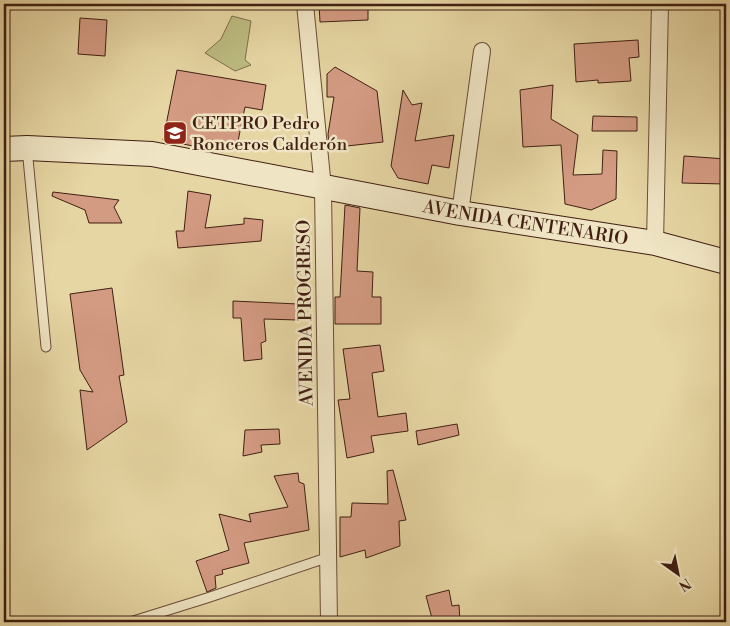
<svg xmlns="http://www.w3.org/2000/svg" width="730" height="626" viewBox="0 0 730 626" font-family="'Libre Bodoni',serif">
<style>
.green{fill:#bcbc81;stroke:#7e6e4a}
.building{fill:#d49b83;stroke:#411f13}
.lines{fill:none;stroke-linecap:round;stroke-linejoin:round}
.service-casing{stroke:#6a4d37;stroke-width:11}
.minor-casing{stroke:#6a4d37;stroke-width:18}
.secondary-casing{stroke:#411f13;stroke-width:26}
.service{stroke:#efe4c3;stroke-width:9}
.minor{stroke:#efe4c3;stroke-width:16}
.secondary{stroke:#efe4c3;stroke-width:24}
.labels{text-anchor:middle;stroke-width:5;stroke-linejoin:round;paint-order:stroke}
.poi-label{font-size:18px;fill:#411f13;stroke:#efe4c3;text-anchor:start}
.street-label{font-size:18px;fill:#411f13;stroke:#efe4c3}
</style>
<rect width="100%" height="100%" fill="#e6d6a3"/>
<filter id="stains"><feTurbulence type="fractalNoise" baseFrequency=".004" numOctaves="4"/><feColorMatrix values="0 0 0 0 .2 0 0 0 0 .09 0 0 0 0 .02 0 0 0 .5 -.17"/></filter>
<radialGradient id="worn" r=".72"><stop offset=".6" stop-color="#630" stop-opacity="0"/><stop offset="1" stop-color="#630" stop-opacity=".3"/></radialGradient>
<path class="green" d="M 232,16 L 251,21 L 245,60 L 251,65 L 235,71 L 205,53 L 221,39 Z"/>
<g class="building">
<path d="M 319,4 L 368,4 L 368,20 L 320,22 Z"/>
<path d="M 80,18 L 107,20 L 105,56 L 78,54 Z"/>
<path d="M 638,40 L 639,57 L 629,58 L 631,81 L 598,83 L 598,80 L 576,82 L 574,44 Z"/>
<path d="M 335,67 L 377,91 L 383,142 L 329,148 L 328,134 L 334,97 L 327,97 L 327,74 Z"/>
<path d="M 177,70 L 266,85 L 262,110 L 245,107 L 237,146 L 224,144 L 223,152 L 163,140 Z"/>
<path d="M 553,85 L 551,119 L 578,135 L 573,175 L 602,174 L 603,150 L 617,151 L 616,199 L 591,210 L 565,204 L 561,145 L 523,147 L 520,90 Z"/>
<path d="M 403,90 L 412,105 L 422,103 L 415,141 L 454,135 L 449,168 L 432,165 L 428,184 L 398,178 L 391,166 Z"/>
<path d="M 593,116 L 637,117 L 637,131 L 592,131 Z"/>
<path d="M 684,156 L 726,159 L 726,184 L 682,183 Z"/>
<path d="M 188,191 L 211,195 L 205,228 L 244,224 L 244,218 L 263,220 L 261,241 L 178,248 L 176,231 L 184,231 Z"/>
<path d="M 53,192 L 119,200 L 114,207 L 122,223 L 89,223 L 85,210 L 52,196 Z"/>
<path d="M 345,205 L 360,208 L 357,271 L 373,272 L 372,297 L 381,297 L 381,324 L 335,324 L 335,297 L 340,297 Z"/>
<path d="M 112,288 L 124,375 L 119,376 L 127,422 L 87,450 L 80,390 L 93,392 L 80,370 L 70,294 Z"/>
<path d="M 233,301 L 298,304 L 298,320 L 264,319 L 266,341 L 261,343 L 262,359 L 244,361 L 241,318 L 233,318 Z"/>
<path d="M 380,345 L 384,371 L 372,373 L 378,417 L 406,413 L 408,431 L 371,436 L 374,452 L 347,458 L 338,400 L 350,399 L 343,349 Z"/>
<path d="M 457,424 L 459,435 L 418,445 L 416,431 Z"/>
<path d="M 279,429 L 280,444 L 261,445 L 262,452 L 243,456 L 245,430 Z"/>
<path d="M 393,470 L 406,520 L 399,521 L 400,546 L 366,558 L 365,550 L 340,557 L 340,517 L 351,517 L 352,503 L 388,504 L 387,471 Z"/>
<path d="M 298,473 L 299,482 L 304,484 L 309,530 L 244,543 L 249,563 L 222,570 L 223,574 L 215,576 L 216,588 L 207,592 L 196,561 L 229,550 L 219,514 L 251,522 L 249,514 L 288,507 L 274,476 Z"/>
<path d="M 449,590 L 452,606 L 459,605 L 460,622 L 433,622 L 426,596 Z"/>
</g>
<g class="lines">
<defs>
<g id="service">
<path d="M 27,148 L 46,347"/>
<path d="M 130,622 L 207,598 L 329,557"/>
</g>
<g id="minor">
<path d="M 305,4 L 323,188 L 329,622"/>
<path d="M 460,213 L 482,51"/>
<path d="M 655,243 L 660,4"/>
</g>
<g id="secondary">
<path id="s1" d="M 4,149 L 27,148 L 152,154 L 460,213 L 655,243 L 726,262"/>
</g>
</defs>
<use href="#service" class="service-casing"/>
<use href="#minor" class="minor-casing"/>
<use href="#secondary" class="secondary-casing"/>
<use href="#service" class="service"/>
<use href="#minor" class="minor"/>
<use href="#secondary" class="secondary"/>
</g>
<defs>
<symbol id="university-square" viewBox="-11 -11 22 22"><rect x="-9" y="-9" width="18" height="18" rx="4" fill="#8f2418" stroke="#efe4c3"/><path d="M0-5L7-2L0 1L-7-2ZM-4 1L0 2.5L4 1V4Q0 6-4 4Z" fill="#fff"/></symbol>
</defs>
<g fill-rule="evenodd">
<use href="#university-square" x="161" y="119" width="28" height="28"/>
</g>
<g class="labels">
<g class="poi-label">
<text x="192" y="129">CETPRO Pedro<tspan x="192" dy="21">Ronceros Calderón</tspan></text>
</g>
<g class="street-label">
<text dy="6" stroke="none"><textPath href="#s1" startOffset="528">AVENIDA CENTENARIO</textPath></text>
<text transform="translate(305 313) rotate(-91)" y="6">AVENIDA PROGRESO</text>
</g>
</g>
<rect width="730" height="626" fill="none" stroke="#e6d6a3" stroke-width="20"/>
<rect x="5" y="5" width="720" height="616" fill="none" stroke="#411f13" stroke-width="2.5"/>
<rect x="10" y="10" width="710" height="606" fill="none" stroke="#411f13"/>
<g transform="translate(678 574) rotate(147)" stroke="#efe4c3" stroke-width="4" paint-order="stroke">
<path d="M0-4L9 19L0 12L-9 19Z" fill="#411f13"/>
<text y="-8" font-size="14" font-weight="bold" text-anchor="middle" fill="#411f13">N</text>
</g>
<rect width="100%" height="100%" filter="url(#stains)"/>
<rect width="100%" height="100%" fill="url(#worn)"/>
</svg>
